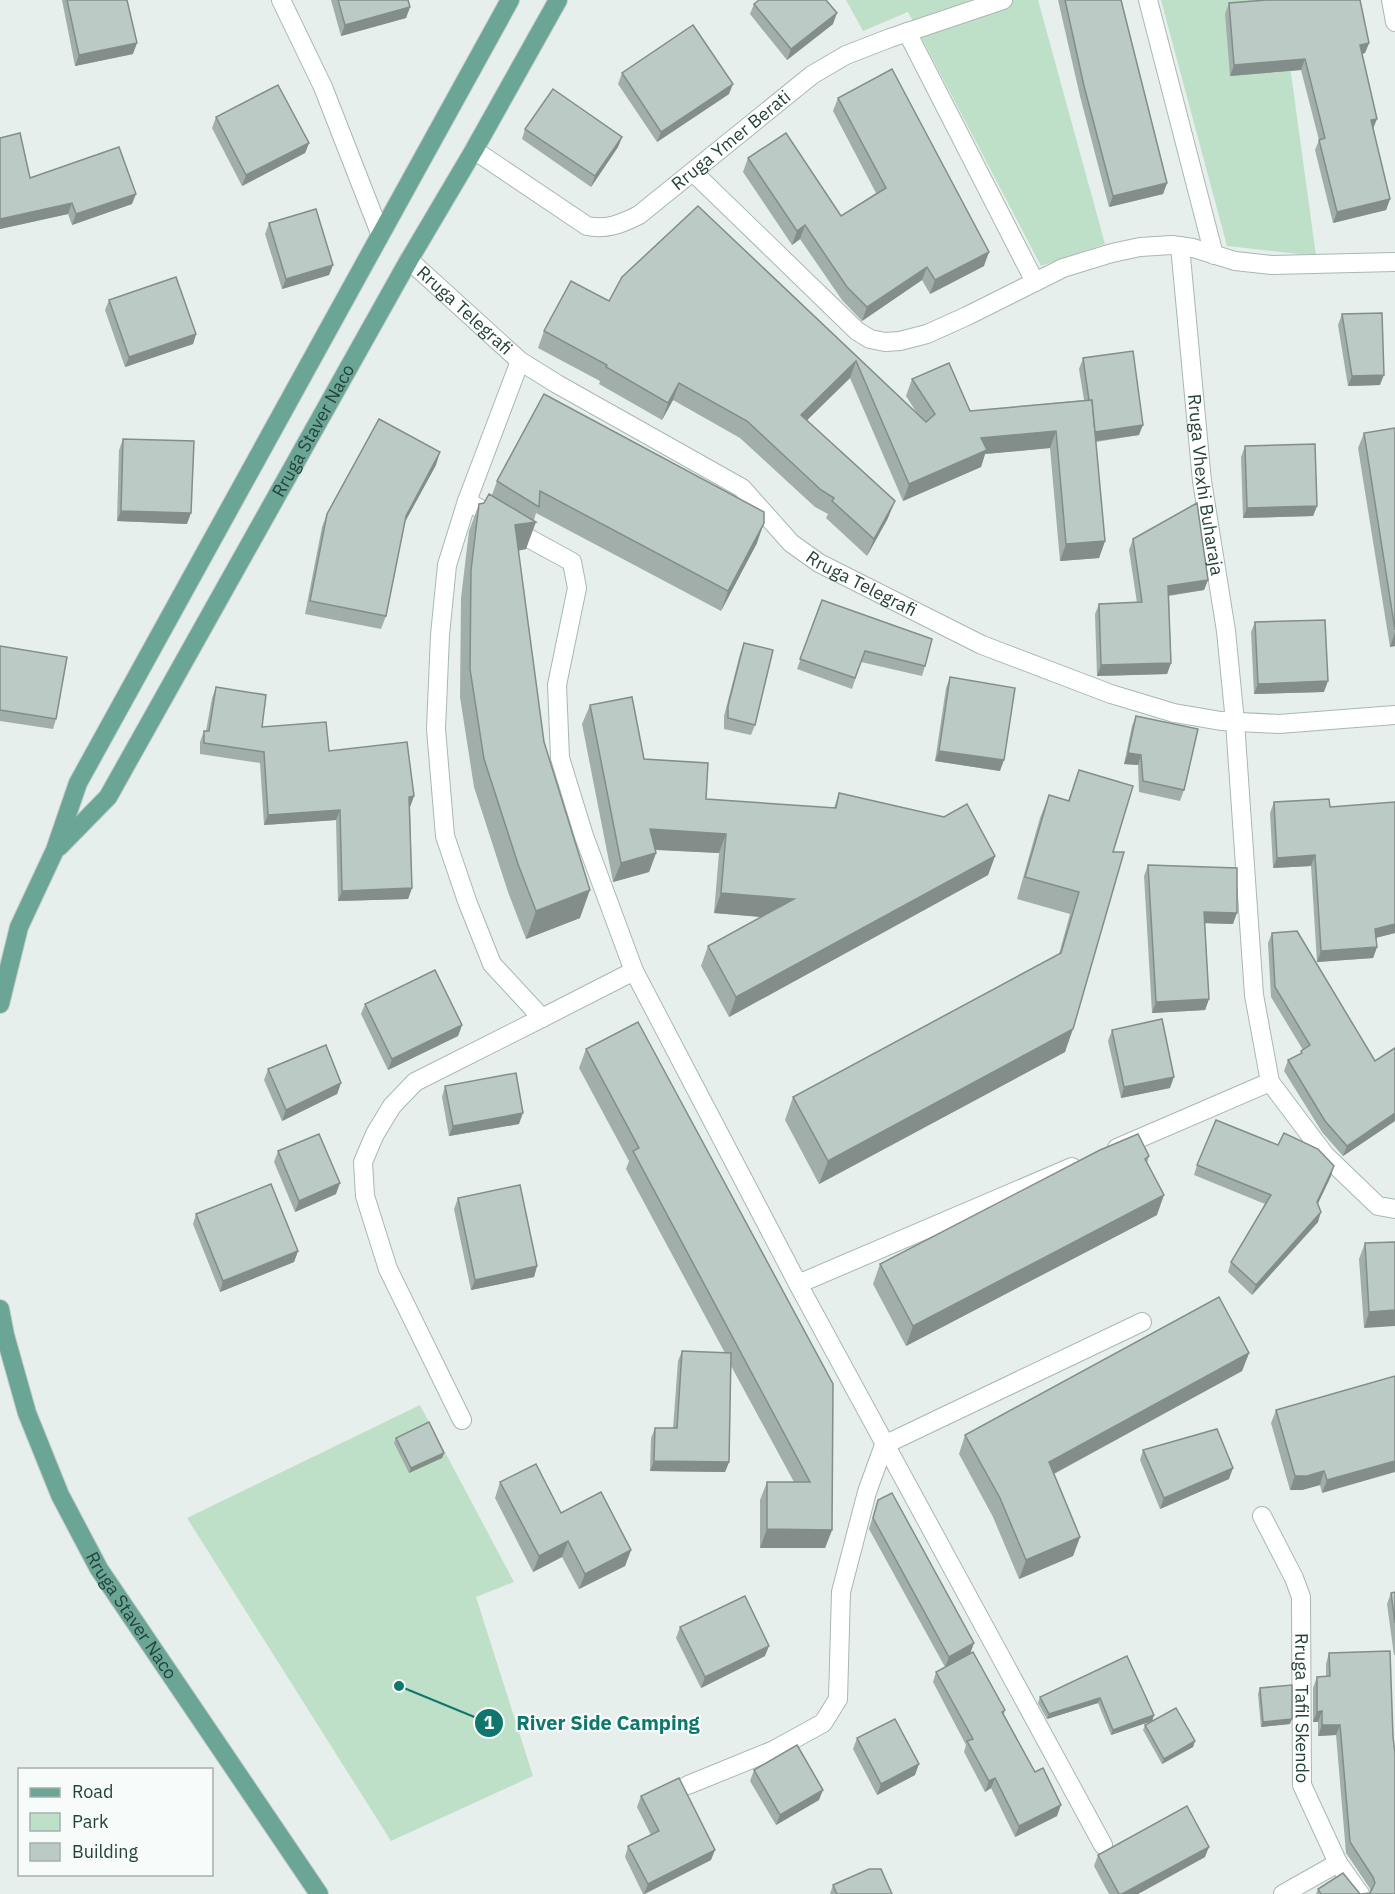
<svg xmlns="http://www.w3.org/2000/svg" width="1395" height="1894" viewBox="0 0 1395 1894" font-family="'IBM Plex Sans',sans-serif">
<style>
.green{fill:#bfe0c8}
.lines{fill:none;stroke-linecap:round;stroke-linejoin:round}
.minor-casing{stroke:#a8b8b2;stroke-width:20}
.major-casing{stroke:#c2cac8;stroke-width:20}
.minor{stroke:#fff;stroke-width:18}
.major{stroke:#6aa596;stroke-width:18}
.wall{fill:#a1aea9}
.shaded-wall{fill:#838d89}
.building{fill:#bbcac4;stroke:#838d89;stroke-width:1.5}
.labels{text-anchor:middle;stroke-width:4.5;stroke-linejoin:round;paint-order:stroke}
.street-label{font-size:18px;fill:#24423a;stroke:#f7fbf9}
.leader{fill:none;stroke:#0f766e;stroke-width:2}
.callout-dot{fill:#0f766e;stroke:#f7fbf9;stroke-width:2}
.mark-label{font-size:18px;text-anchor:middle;font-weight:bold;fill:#fff}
.callout-label{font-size:20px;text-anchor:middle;font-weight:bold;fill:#0f766e;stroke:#f7fbf9;stroke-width:4.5;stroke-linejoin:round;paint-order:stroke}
</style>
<rect width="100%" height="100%" fill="#e6efeb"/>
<g class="green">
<path d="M 846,0 L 1038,0 L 1105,244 L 1041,266 L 908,12 L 863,31 Z"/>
<path d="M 1161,0 L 1281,0 L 1316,256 L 1227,246 Z"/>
<path d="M 420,1405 L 514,1582 L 476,1597 L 533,1776 L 391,1841 L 187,1518 Z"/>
</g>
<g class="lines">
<defs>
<g id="minor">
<path d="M 281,0 L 323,87 L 380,233"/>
<path d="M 1148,0 L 1214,255"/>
<path d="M 1391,0 L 1395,22"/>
<path d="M 907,32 L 1035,282"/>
<path id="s1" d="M 474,150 L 587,226 C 607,230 621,224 639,215 L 812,75 L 846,55 L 890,38 L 1003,0"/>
<path d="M 693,172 L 857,331 L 870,339 L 885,342 L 900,341 L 927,334 L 967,316 L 1063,268 L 1112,253 L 1140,247 L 1172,245 L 1193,248 L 1235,261 L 1272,265 L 1395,262"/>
<path id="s2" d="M 1180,246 L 1202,481 L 1226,631 L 1235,722 L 1254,995 L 1270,1082 L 1325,1155 L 1378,1206 L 1395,1209"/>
<path id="s3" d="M 409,260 L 520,361 L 557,384 L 742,488 L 791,543 L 819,563 L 982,645 L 1111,694 L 1174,713 L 1221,721 L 1279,724 L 1395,715"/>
<path d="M 520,361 L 467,501 L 447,565 L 440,635 L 436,729 L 445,836 L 467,901 L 492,964 L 542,1018 L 634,971"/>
<path d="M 467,501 L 530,539 L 572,562 L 577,588 L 557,685 L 560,758 L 584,836 L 634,971 L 798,1284 L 1103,1845"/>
<path d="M 1117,1148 L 1270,1082"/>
<path d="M 798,1284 L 1072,1167"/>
<path d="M 462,1420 L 388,1269 L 365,1196 L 363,1162 L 375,1134 L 392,1106 L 415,1082 L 542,1018"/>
<path id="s4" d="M 1262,1516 L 1294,1578 L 1301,1597 L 1302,1785 L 1338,1863 L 1360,1894"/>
<path d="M 688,1785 L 774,1750 L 823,1723 L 838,1699 L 841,1592 L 867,1492 L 884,1445 L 1142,1322"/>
<path d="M 1283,1894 L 1338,1863"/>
</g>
<g id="major">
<path id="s5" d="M 59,847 L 108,797 L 409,260 L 474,150 L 558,0"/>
<path d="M 0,1004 L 19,927 L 55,850 L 78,783 L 510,0"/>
<path id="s6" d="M 0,1309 L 5,1335 L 27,1413 L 60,1495 L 99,1569 L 319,1894"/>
</g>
</defs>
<use href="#minor" class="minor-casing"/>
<use href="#major" class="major-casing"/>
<use href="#minor" class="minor"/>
<use href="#major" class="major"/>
</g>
<g class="wall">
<path d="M 62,0 L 127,0 L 133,54 L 75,66 Z"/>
<path d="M 331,0 L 408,0 L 410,7 L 406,18 L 341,36 Z"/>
<path d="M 1058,0 L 1121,0 L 1167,183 L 1163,194 L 1109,207 L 1080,96 Z"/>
<path d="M 1229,3 L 1369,43 L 1365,53 L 1362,54 L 1373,129 L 1390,199 L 1386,210 L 1333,223 L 1315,150 L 1319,140 L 1301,70 L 1230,76 L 1225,14 Z"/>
<path d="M 754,4 L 833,24 L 787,60 L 750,14 Z"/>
<path d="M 622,73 L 729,94 L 657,142 L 618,84 Z"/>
<path d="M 838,98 L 984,266 L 930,294 L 922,280 L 862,321 L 842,300 L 800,239 L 792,245 L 743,172 L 748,158 L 841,216 L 876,193 L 833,111 Z"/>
<path d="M 216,117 L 309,143 L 305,153 L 242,186 L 212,128 Z"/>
<path d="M 525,129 L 622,137 L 618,147 L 591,187 L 522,139 Z"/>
<path d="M 0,138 L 30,178 L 132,204 L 72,225 L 68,214 L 0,229 Z"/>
<path d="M 698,206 L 918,415 L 906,396 L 912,379 L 970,411 L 1084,400 L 1079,369 L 1083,358 L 1139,435 L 1096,442 L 1105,541 L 1099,558 L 1060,561 L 1050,448 L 985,454 L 981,467 L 903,501 L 850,378 L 807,420 L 888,518 L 867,556 L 826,518 L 828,514 L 815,507 L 740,438 L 673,400 L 662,420 L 599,384 L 600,381 L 538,348 L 544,331 L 609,301 Z"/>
<path d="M 269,223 L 333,265 L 329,275 L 282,289 L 265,234 Z"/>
<path d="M 109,300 L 196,334 L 193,344 L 125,367 L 105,310 Z"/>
<path d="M 1342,314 L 1380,385 L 1348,386 L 1338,325 Z"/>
<path d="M 1395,428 L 1395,646 L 1390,647 L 1358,448 L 1364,433 Z"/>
<path d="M 123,439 L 187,524 L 117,521 L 119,450 Z"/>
<path d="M 1245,446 L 1317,506 L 1313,516 L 1243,518 L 1241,457 Z"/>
<path d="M 436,465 L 405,522 L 386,616 L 381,629 L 305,614 L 322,527 L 327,514 Z"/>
<path d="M 497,481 L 757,543 L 721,611 L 536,513 L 526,549 L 518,551 L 544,742 L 580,918 L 526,939 L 508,892 L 474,787 L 460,697 L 461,598 L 469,531 L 479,504 L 484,503 L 492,495 Z"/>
<path d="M 1133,539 L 1208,580 L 1204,590 L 1169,596 L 1171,663 L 1167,674 L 1097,676 L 1095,614 L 1099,604 L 1137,603 L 1129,550 Z"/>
<path d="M 822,600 L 925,666 L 922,676 L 861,662 L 852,689 L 797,669 Z"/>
<path d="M 1255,622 L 1324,692 L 1254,694 L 1251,632 Z"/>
<path d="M 744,643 L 755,725 L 751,735 L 724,729 L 724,716 L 740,654 Z"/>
<path d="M 0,646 L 56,719 L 53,729 L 0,721 Z"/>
<path d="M 950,677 L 1000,771 L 935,761 L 946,688 Z"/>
<path d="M 216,687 L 262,727 L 329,751 L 414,796 L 410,807 L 412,888 L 408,899 L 338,901 L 336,820 L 264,825 L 260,763 L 200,754 L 200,742 L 204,731 L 206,731 L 212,698 Z"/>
<path d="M 590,705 L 644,759 L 706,799 L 834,808 L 839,793 L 995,856 L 988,875 L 729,1017 L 701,966 L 708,946 L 762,917 L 714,913 L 719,853 L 655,850 L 656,853 L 649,872 L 613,882 L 582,724 Z"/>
<path d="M 1136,716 L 1184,790 L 1180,801 L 1139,792 L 1138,765 L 1124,764 L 1132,726 Z"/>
<path d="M 1079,770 L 1113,852 L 1065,1052 L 819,1184 L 785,1120 L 793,1097 L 1059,954 L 1070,914 L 1017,899 L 1040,818 L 1049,795 L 1068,801 Z"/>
<path d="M 1274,802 L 1330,807 L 1395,802 L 1395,933 L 1376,938 L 1377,947 L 1373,958 L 1317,962 L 1311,866 L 1273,868 L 1270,813 Z"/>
<path d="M 1148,865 L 1233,924 L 1205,923 L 1209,999 L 1205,1010 L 1152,1013 L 1144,876 Z"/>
<path d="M 1272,933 L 1375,1061 L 1395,1048 L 1395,1121 L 1343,1156 L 1322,1132 L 1284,1071 L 1288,1060 L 1300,1054 L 1303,1050 L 1271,997 L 1268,943 Z"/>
<path d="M 365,1004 L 462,1025 L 458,1036 L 388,1070 L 361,1014 Z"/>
<path d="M 638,1022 L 832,1530 L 825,1548 L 760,1548 L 760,1500 L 767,1482 L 794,1482 L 730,1364 L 729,1462 L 725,1472 L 650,1471 L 651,1438 L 655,1428 L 673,1428 L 678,1361 L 682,1351 L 725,1353 L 626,1169 L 629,1161 L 579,1068 L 586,1049 Z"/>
<path d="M 1112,1030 L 1170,1088 L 1121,1098 L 1108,1041 Z"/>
<path d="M 268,1069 L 341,1083 L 337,1094 L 282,1121 L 264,1080 Z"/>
<path d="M 445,1086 L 519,1124 L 449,1136 L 442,1097 Z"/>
<path d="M 278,1151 L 336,1194 L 295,1212 L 274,1162 Z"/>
<path d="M 1149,1156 L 1147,1163 L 1157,1215 L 906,1346 L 873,1284 L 880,1264 Z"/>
<path d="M 1197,1165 L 1331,1176 L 1318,1203 L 1318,1222 L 1252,1295 L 1228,1272 L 1231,1262 L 1265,1204 L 1194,1175 Z"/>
<path d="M 458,1198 L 537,1266 L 534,1277 L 471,1290 L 454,1209 Z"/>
<path d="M 196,1214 L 298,1251 L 294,1262 L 220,1292 L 193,1224 Z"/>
<path d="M 1395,1242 L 1364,1328 L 1359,1259 L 1365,1243 Z"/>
<path d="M 1249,1353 L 1242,1371 L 1054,1474 L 1080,1537 L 1073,1556 L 1019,1579 L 993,1517 L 959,1454 L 965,1435 Z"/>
<path d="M 1395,1376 L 1322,1493 L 1320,1485 L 1302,1490 L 1290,1490 L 1271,1423 L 1276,1410 Z"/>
<path d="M 396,1438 L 444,1453 L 442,1458 L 409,1473 L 394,1443 Z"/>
<path d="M 1143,1450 L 1229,1479 L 1160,1509 L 1140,1460 Z"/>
<path d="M 500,1482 L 561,1513 L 631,1550 L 625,1566 L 579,1589 L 562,1557 L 533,1572 L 495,1498 Z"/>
<path d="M 878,1500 L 974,1643 L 970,1653 L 1005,1710 L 1004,1714 L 1057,1816 L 1015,1837 L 991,1788 L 985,1792 L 964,1752 L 966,1745 L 933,1682 L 936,1672 L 945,1667 L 869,1529 Z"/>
<path d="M 1395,1592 L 1395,1655 L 1394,1655 L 1387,1604 L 1391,1593 Z"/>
<path d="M 680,1627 L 765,1656 L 701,1688 L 676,1638 Z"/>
<path d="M 1329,1653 L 1395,1894 L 1316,1894 L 1318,1889 L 1360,1894 L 1370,1893 L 1371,1892 L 1369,1887 L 1346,1853 L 1336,1735 L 1318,1736 L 1318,1722 L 1313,1722 L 1313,1688 L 1317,1677 L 1326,1677 L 1326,1664 Z"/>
<path d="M 1127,1656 L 1154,1715 L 1152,1721 L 1111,1735 L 1098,1703 L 1047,1719 L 1038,1703 L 1040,1697 Z"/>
<path d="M 1260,1688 L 1290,1724 L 1261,1727 L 1258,1694 Z"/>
<path d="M 1145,1725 L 1195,1741 L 1193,1747 L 1162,1764 L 1143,1730 Z"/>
<path d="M 857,1738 L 915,1775 L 877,1795 L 853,1749 Z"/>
<path d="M 754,1770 L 819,1800 L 776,1825 L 750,1781 Z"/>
<path d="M 641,1796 L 711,1860 L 645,1894 L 643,1894 L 625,1857 L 628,1846 L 651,1835 L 637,1807 Z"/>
<path d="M 1098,1855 L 1205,1857 L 1138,1894 L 1109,1894 L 1094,1866 Z"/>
<path d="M 833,1885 L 892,1894 L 830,1894 Z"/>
</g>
<g class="shaded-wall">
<path d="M 410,7 L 406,18 L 341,36 L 345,25 Z"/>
<path d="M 837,13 L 833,24 L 787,60 L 791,49 Z"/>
<path d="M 137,43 L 133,54 L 75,66 L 79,55 Z"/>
<path d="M 1369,43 L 1365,53 L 1356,56 L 1360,45 Z"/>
<path d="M 1305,59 L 1301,70 L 1230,76 L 1234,65 Z"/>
<path d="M 733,84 L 729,94 L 657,142 L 661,132 Z"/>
<path d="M 1377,119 L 1373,129 L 1371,120 Z"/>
<path d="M 622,137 L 618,147 L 591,187 L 595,176 Z"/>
<path d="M 309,143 L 305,153 L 242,186 L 246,175 Z"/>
<path d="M 1167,183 L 1163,194 L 1109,207 L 1113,196 Z"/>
<path d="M 136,194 L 132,204 L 72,225 L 76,214 Z"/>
<path d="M 1390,199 L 1386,210 L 1333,223 L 1337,212 Z"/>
<path d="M 72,203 L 68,214 L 0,229 L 0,219 Z"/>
<path d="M 805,225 L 800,239 L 792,245 L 797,231 Z"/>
<path d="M 989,252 L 984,266 L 930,294 L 935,280 Z"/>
<path d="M 333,265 L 329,275 L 282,289 L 286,279 Z"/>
<path d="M 927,267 L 922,280 L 862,321 L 867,307 Z"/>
<path d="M 196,334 L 193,344 L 125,367 L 129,357 Z"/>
<path d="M 856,361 L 850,378 L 795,432 L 801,415 Z"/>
<path d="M 1384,375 L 1380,385 L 1348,386 L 1352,376 Z"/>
<path d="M 679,383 L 673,400 L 662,420 L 668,403 Z"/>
<path d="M 1143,425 L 1139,435 L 1089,442 L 1093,432 Z"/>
<path d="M 1056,431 L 1050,448 L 985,454 L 981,467 L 903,501 L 909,484 L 981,438 Z"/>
<path d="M 440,452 L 436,465 L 401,529 L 406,516 Z"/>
<path d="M 895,501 L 888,518 L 867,556 L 874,539 Z"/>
<path d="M 1317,506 L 1313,516 L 1243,518 L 1247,508 Z"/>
<path d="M 121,511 L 191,513 L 187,524 L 117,521 Z"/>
<path d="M 536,522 L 526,549 L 505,553 L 515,525 Z"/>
<path d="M 764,523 L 757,543 L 721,611 L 728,591 Z"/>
<path d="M 1105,541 L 1099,558 L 1060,561 L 1066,544 Z"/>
<path d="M 1208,580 L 1204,590 L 1164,596 L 1168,586 Z"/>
<path d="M 1395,632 L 1395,646 L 1390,647 Z"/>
<path d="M 1171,663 L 1167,674 L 1097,676 L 1101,665 Z"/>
<path d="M 1328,681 L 1324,692 L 1254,694 L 1258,684 Z"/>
<path d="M 939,751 L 1004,760 L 1000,771 L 935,761 Z"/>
<path d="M 1128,753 L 1141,755 L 1138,765 L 1124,764 Z"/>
<path d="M 414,796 L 410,807 L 409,797 Z"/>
<path d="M 340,810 L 336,820 L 264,825 L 268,815 Z"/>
<path d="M 650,829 L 726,834 L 719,853 L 643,849 Z"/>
<path d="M 656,853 L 649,872 L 613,882 L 621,863 Z"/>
<path d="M 1315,855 L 1311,866 L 1273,868 L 1277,858 Z"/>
<path d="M 995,856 L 988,875 L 729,1017 L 736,997 Z"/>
<path d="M 412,888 L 408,899 L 338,901 L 342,891 Z"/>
<path d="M 590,890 L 580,918 L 526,939 L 536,911 Z"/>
<path d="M 721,893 L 794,899 L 786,919 L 714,913 Z"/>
<path d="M 1204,912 L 1237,913 L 1233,924 L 1200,923 Z"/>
<path d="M 1395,924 L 1395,933 L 1371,939 L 1375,929 Z"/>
<path d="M 1377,947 L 1373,958 L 1317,962 L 1321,951 Z"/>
<path d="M 1209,999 L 1205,1010 L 1152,1013 L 1156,1002 Z"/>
<path d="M 462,1025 L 458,1036 L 388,1070 L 392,1059 Z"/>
<path d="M 1073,1029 L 1065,1052 L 819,1184 L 828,1161 Z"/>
<path d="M 1174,1077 L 1170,1088 L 1121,1098 L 1124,1087 Z"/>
<path d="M 341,1083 L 337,1094 L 282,1121 L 286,1110 Z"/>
<path d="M 523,1113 L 519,1124 L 449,1136 L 453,1126 Z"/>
<path d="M 1395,1113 L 1395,1121 L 1343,1156 L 1347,1146 Z"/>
<path d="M 1334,1166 L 1331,1176 L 1314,1212 L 1317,1202 Z"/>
<path d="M 340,1183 L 336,1194 L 295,1212 L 299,1201 Z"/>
<path d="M 1164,1195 L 1157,1215 L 906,1346 L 913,1326 Z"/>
<path d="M 1321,1212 L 1318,1222 L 1252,1295 L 1256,1285 Z"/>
<path d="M 298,1251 L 294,1262 L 220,1292 L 223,1281 Z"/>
<path d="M 537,1266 L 534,1277 L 471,1290 L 475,1280 Z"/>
<path d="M 1395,1310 L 1395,1326 L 1364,1328 L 1369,1312 Z"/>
<path d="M 1249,1353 L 1242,1371 L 1042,1480 L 1049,1462 Z"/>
<path d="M 444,1453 L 442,1458 L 409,1473 L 411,1468 Z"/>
<path d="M 654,1461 L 729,1462 L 725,1472 L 650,1471 Z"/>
<path d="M 1395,1461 L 1395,1472 L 1322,1493 L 1327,1480 Z"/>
<path d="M 1233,1468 L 1229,1479 L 1160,1509 L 1164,1498 Z"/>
<path d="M 1324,1471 L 1320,1485 L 1302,1490 L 1290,1490 L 1295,1476 Z"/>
<path d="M 767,1529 L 832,1530 L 825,1548 L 760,1548 Z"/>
<path d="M 1080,1537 L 1073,1556 L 1019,1579 L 1026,1560 Z"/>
<path d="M 568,1541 L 562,1557 L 533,1572 L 539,1556 Z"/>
<path d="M 631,1550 L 625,1566 L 579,1589 L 585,1574 Z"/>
<path d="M 974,1643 L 970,1654 L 945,1668 L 949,1657 Z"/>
<path d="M 769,1646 L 765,1656 L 701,1688 L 705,1677 Z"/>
<path d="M 1100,1698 L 1098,1703 L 1047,1719 L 1049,1714 Z"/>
<path d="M 1322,1711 L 1318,1722 L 1313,1722 L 1317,1712 Z"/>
<path d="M 1154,1715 L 1152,1721 L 1111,1735 L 1113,1730 Z"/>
<path d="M 1292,1719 L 1290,1724 L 1261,1727 L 1263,1722 Z"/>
<path d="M 1322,1725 L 1340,1725 L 1336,1735 L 1318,1736 Z"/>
<path d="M 1195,1741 L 1193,1747 L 1162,1764 L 1164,1759 Z"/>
<path d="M 919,1764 L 915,1775 L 877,1795 L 881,1784 Z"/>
<path d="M 995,1778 L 991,1788 L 985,1792 L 989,1781 Z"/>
<path d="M 823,1790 L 819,1800 L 776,1825 L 780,1815 Z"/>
<path d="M 1061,1805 L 1057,1816 L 1015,1837 L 1019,1826 Z"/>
<path d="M 1209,1847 L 1205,1857 L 1138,1894 L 1122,1894 Z"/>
<path d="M 715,1850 L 711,1860 L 644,1894 L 648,1884 Z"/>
</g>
<g class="building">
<path d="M 67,0 L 127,0 L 137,43 L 79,55 Z"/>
<path d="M 338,0 L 408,0 L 410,7 L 345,25 Z"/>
<path d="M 759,0 L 826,0 L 837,13 L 791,49 L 754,4 Z"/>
<path d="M 1065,0 L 1121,0 L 1167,183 L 1113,196 L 1084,86 Z"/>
<path d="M 1266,0 L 1360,0 L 1369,43 L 1360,45 L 1377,119 L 1371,120 L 1390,199 L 1337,212 L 1319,140 L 1325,138 L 1305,59 L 1234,65 L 1229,3 Z"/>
<path d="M 693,25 L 733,84 L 661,132 L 622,73 Z"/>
<path d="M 892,69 L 989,252 L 935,280 L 927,267 L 867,307 L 847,287 L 805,225 L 797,231 L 748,158 L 786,133 L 841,216 L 886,188 L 838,98 Z"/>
<path d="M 278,85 L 309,143 L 246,175 L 216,117 Z"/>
<path d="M 553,89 L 622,137 L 595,176 L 525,129 Z"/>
<path d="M 20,133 L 30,178 L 119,147 L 136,194 L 76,214 L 72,203 L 0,219 L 0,138 Z"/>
<path d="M 698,206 L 926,422 L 935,414 L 912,379 L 949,363 L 970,411 L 1092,400 L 1105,541 L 1066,544 L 1056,431 L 981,438 L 987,450 L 909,484 L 856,361 L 801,415 L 895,501 L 874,539 L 832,501 L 834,498 L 821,490 L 747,421 L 679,383 L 668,403 L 606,367 L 607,365 L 544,331 L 571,281 L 609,301 L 622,277 Z"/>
<path d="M 316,209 L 333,265 L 286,279 L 269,223 Z"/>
<path d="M 176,277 L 196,334 L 129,357 L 109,300 Z"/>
<path d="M 1382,313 L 1384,375 L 1352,376 L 1342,314 Z"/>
<path d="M 1133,351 L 1143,425 L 1095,432 L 1092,400 L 1089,400 L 1083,358 Z"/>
<path d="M 544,394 L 764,512 L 764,523 L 728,591 L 540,491 L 539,507 L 497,481 Z"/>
<path d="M 379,419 L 440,452 L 406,516 L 386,616 L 310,601 L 327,514 Z"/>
<path d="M 1395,428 L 1395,630 L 1364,433 Z"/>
<path d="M 123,439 L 194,441 L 191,513 L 121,511 Z"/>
<path d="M 1315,444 L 1317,506 L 1247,508 L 1245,446 Z"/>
<path d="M 489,494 L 536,522 L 515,525 L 544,742 L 590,890 L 536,911 L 518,864 L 484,759 L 470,669 L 471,570 L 479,504 L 484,503 Z"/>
<path d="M 1197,503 L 1208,580 L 1168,586 L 1171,663 L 1101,665 L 1099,604 L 1142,602 L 1133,539 Z"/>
<path d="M 822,600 L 932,639 L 925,666 L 865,651 L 855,678 L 800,659 Z"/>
<path d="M 1325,620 L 1328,681 L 1258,684 L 1255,622 Z"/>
<path d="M 744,643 L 773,650 L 755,725 L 728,718 L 728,706 Z"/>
<path d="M 0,646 L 67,657 L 56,719 L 0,710 Z"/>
<path d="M 950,677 L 1015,688 L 1004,760 L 939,751 Z"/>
<path d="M 216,687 L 266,695 L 262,727 L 326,722 L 329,751 L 407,742 L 414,796 L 409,797 L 412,888 L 342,891 L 340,810 L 268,815 L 264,752 L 204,743 L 204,731 L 209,731 Z"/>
<path d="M 632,697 L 644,759 L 708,763 L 706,799 L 836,808 L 839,793 L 944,817 L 967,804 L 995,856 L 736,997 L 708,946 L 794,899 L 721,893 L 726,834 L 650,829 L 656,853 L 621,863 L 590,705 Z"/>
<path d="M 1136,716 L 1198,729 L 1184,790 L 1143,781 L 1141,755 L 1128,753 Z"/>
<path d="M 1079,770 L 1133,786 L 1113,852 L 1124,852 L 1073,1029 L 828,1161 L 793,1097 L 1061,953 L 1079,892 L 1025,877 L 1049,795 L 1069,801 Z"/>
<path d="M 1329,799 L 1330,807 L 1395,802 L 1395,924 L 1375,929 L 1377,947 L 1321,951 L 1315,855 L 1277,858 L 1274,802 Z"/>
<path d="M 1148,865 L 1237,868 L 1237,913 L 1204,912 L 1209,999 L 1156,1002 Z"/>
<path d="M 1297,931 L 1375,1061 L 1395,1048 L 1395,1113 L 1347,1146 L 1325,1121 L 1288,1060 L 1302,1053 L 1301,1051 L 1310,1045 L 1275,987 L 1272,933 Z"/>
<path d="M 435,970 L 462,1025 L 392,1059 L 365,1004 Z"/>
<path d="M 1162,1019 L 1174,1077 L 1124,1087 L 1112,1030 Z"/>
<path d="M 638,1022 L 833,1384 L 832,1530 L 767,1529 L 767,1482 L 810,1482 L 633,1151 L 639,1148 L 586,1049 Z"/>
<path d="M 326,1045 L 341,1083 L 286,1110 L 268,1069 Z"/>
<path d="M 516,1073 L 523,1113 L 453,1126 L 445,1086 Z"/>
<path d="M 1216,1120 L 1278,1145 L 1284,1133 L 1318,1149 L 1334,1166 L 1317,1202 L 1321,1212 L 1256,1285 L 1231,1262 L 1271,1195 L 1197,1165 Z"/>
<path d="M 319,1134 L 340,1183 L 299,1201 L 278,1151 Z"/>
<path d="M 1138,1134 L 1149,1156 L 1145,1159 L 1164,1195 L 913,1326 L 880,1264 L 1100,1150 Z"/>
<path d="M 271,1184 L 298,1251 L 223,1281 L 196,1214 Z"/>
<path d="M 520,1185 L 537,1266 L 475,1280 L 458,1198 Z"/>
<path d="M 1395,1242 L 1395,1310 L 1369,1312 L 1365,1243 Z"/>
<path d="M 1219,1297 L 1249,1353 L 1049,1462 L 1080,1537 L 1026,1560 L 1000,1498 L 965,1435 Z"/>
<path d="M 682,1351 L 731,1353 L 729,1462 L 654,1461 L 655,1428 L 677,1428 Z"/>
<path d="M 1395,1376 L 1395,1461 L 1327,1480 L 1324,1471 L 1307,1476 L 1295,1476 L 1276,1410 Z"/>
<path d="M 429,1422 L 444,1453 L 411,1468 L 396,1438 Z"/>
<path d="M 1217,1429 L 1233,1468 L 1164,1498 L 1143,1450 Z"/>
<path d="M 536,1464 L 561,1513 L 601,1492 L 631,1550 L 585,1574 L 568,1541 L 539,1556 L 500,1482 Z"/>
<path d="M 892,1493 L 974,1643 L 949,1657 L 873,1518 L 878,1500 Z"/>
<path d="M 1395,1592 L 1395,1623 L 1391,1593 Z"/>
<path d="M 745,1596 L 769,1646 L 705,1677 L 680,1627 Z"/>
<path d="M 1390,1651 L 1393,1737 L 1395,1753 L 1395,1894 L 1321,1894 L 1318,1889 L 1343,1873 L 1360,1894 L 1370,1893 L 1375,1883 L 1373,1877 L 1350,1842 L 1340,1725 L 1322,1725 L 1322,1711 L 1317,1712 L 1317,1677 L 1330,1676 L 1329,1653 Z"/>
<path d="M 973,1652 L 1005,1710 L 1002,1712 L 1035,1772 L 1043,1768 L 1061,1805 L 1019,1826 L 995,1778 L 989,1781 L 967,1741 L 973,1739 L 936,1672 Z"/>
<path d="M 1127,1656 L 1154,1715 L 1113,1730 L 1100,1698 L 1049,1714 L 1040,1697 Z"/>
<path d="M 1292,1685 L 1292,1719 L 1263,1722 L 1260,1688 Z"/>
<path d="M 1176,1708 L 1195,1741 L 1164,1759 L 1145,1725 Z"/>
<path d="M 895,1719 L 919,1764 L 881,1784 L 857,1738 Z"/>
<path d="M 797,1745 L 823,1790 L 780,1815 L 754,1770 Z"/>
<path d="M 679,1778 L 715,1850 L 648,1884 L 628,1846 L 659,1831 L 641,1796 Z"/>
<path d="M 1187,1806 L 1209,1847 L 1122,1894 L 1119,1894 L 1098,1855 Z"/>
<path d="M 869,1869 L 881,1869 L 892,1894 L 837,1894 L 833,1885 Z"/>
</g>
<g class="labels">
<g class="street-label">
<text dy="6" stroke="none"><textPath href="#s1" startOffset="309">Rruga Ymer Berati</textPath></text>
<text dy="6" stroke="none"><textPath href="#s3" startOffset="75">Rruga Telegrafi</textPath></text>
<text dy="6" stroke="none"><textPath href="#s5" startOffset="490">Rruga Staver Naco</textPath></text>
<text dy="6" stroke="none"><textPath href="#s2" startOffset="240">Rruga Vhexhi Buharaja</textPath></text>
<text dy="6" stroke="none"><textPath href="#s3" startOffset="561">Rruga Telegrafi</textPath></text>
<text dy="6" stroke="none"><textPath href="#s6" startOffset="336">Rruga Staver Naco</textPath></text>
<text dy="6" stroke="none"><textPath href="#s4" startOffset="201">Rruga Tafil Skendo</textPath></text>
</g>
</g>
<path class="leader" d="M399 1686L489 1723"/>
<g class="callout-dot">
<circle cx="399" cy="1686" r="6"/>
<circle cx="489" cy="1723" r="15"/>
</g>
<g class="mark-label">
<text x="489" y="1729">1</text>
</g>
<g class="callout-label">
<text x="608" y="1730">River Side Camping</text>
</g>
<rect x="18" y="1768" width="195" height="108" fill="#f7fbf9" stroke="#a3b1ad" stroke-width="1.5"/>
<rect x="30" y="1788" width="30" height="9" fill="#6aa596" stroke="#a3b1ad" stroke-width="1.5"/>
<text x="72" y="1798" font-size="18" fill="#24423a">Road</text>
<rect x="30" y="1813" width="30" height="18" fill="#bfe0c8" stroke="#a3b1ad" stroke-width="1.5"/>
<text x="72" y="1828" font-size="18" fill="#24423a">Park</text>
<rect x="30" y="1843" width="30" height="18" fill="#bbcac4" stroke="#a3b1ad" stroke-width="1.5"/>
<text x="72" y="1858" font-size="18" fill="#24423a">Building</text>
</svg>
